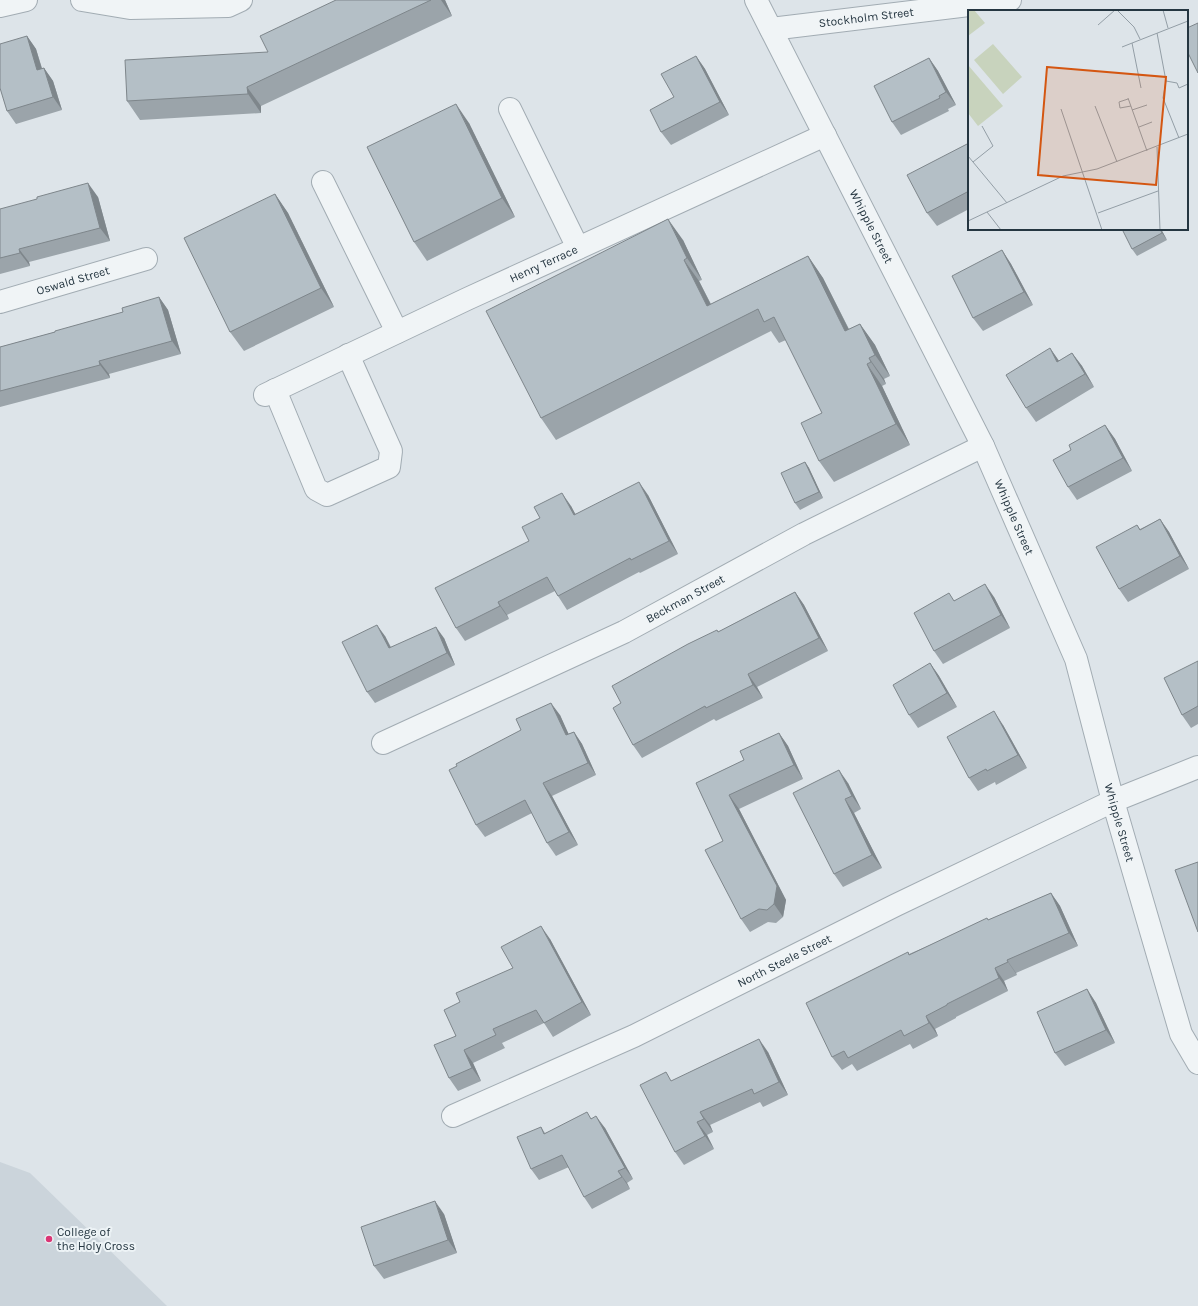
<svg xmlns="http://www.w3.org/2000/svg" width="1198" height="1306" viewBox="0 0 1198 1306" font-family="Karla,sans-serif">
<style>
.built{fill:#cbd4db}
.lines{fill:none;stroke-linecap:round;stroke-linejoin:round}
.minor-casing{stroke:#a2acb3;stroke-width:24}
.minor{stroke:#f0f4f6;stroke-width:22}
.wall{fill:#9ba4aa}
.shaded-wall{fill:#7e868b}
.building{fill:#b4bfc6;stroke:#7e868b}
.poi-dot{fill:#db3575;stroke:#edf3f6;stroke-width:1.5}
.labels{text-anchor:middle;stroke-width:4;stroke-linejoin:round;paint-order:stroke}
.street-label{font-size:12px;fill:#253641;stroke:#edf3f6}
.poi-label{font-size:12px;fill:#253641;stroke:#edf3f6;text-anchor:start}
.inset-road{fill:none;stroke:#939ea6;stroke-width:1}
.view{fill:#d45611;fill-opacity:0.15;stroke:#d45611;stroke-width:2}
.inset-edge{fill:none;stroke:#253641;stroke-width:2}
</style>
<rect width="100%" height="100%" fill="#dde4e9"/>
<path class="built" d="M 0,1162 L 30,1173 L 167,1306 L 0,1306 Z"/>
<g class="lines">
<defs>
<g id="minor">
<path d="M 82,0 L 130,8 L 228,6 L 241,0"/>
<path id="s1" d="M 756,0 L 983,446 L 1076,659 L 1113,801 L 1181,1034 L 1198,1063"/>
<path d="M 0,6 L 26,0"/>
<path id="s2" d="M 771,29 L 1010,0"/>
<path d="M 510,109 L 578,248"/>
<path d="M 323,182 L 397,332"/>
<path id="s3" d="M 0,302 L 146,259"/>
<path d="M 275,390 L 316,489 L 327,495 L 389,467 L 391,451 L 348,355"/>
<path id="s4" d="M 265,395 L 467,299 L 825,135"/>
<path id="s5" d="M 383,743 L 624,632 L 804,534 L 983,446"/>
<path id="s6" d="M 453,1116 L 634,1036 L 896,905 L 1113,801 L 1198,767"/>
</g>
</defs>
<use href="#minor" class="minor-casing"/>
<use href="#minor" class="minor"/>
</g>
<g class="wall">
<path d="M 336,0 L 445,0 L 452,16 L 261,106 L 261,113 L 140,120 L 127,101 L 268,52 Z"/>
<path d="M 27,36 L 36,49 L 42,68 L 44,68 L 53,81 L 62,110 L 16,124 L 7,111 Z"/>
<path d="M 696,56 L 705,69 L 729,115 L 671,145 L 661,132 L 674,97 Z"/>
<path d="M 929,58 L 938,71 L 956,105 L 948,109 L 949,111 L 901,135 L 892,122 Z"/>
<path d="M 469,123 L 515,217 L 427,261 L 414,242 Z"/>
<path d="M 969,143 L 969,209 L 937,226 L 927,213 Z"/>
<path d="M 275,194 L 288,213 L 334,307 L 244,351 L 230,332 Z"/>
<path d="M 98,197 L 110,241 L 29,262 L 30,266 L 0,274 L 0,209 Z"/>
<path d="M 1161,229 L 1167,240 L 1137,256 L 1132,249 Z"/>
<path d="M 683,240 L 702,280 L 699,281 L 711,304 L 808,256 L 823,278 L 849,329 L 860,324 L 875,345 L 890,376 L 884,379 L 886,384 L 882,386 L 910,445 L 834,482 L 819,461 L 822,413 L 786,340 L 779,343 L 771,331 L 556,440 L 541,418 Z"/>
<path d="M 1002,250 L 1011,264 L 1033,305 L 983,331 L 973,318 Z"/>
<path d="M 159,297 L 168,310 L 181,354 L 109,374 L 110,378 L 0,407 L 0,347 L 55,332 L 123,312 Z"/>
<path d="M 1050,348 L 1059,361 L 1072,353 L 1082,366 L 1094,387 L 1036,422 L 1026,408 Z"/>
<path d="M 1105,425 L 1115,439 L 1132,471 L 1077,500 L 1068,487 L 1071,450 Z"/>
<path d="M 805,462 L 809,468 L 823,498 L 800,510 L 795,503 Z"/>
<path d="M 648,495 L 678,554 L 640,573 L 639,572 L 567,610 L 558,596 L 555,591 L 507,615 L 509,619 L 465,641 L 456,628 L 529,541 L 571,506 L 575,514 Z"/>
<path d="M 1160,519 L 1169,532 L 1189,569 L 1128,602 L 1119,589 L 1137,525 L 1140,529 Z"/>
<path d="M 795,592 L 804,605 L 828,651 L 757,687 L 763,698 L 716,721 L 714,719 L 642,758 L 633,745 L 621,703 L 718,632 Z"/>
<path d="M 994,597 L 1010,628 L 943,664 L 934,651 L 954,600 Z"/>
<path d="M 385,636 L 391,647 L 444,638 L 455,665 L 375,703 L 367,692 Z"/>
<path d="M 1198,661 L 1198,724 L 1191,728 L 1182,715 Z"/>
<path d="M 930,663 L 939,676 L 957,707 L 918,728 L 909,715 Z"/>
<path d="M 560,715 L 568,734 L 574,732 L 582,744 L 596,775 L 552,796 L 578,845 L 556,856 L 547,843 L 532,813 L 485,837 L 476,825 Z"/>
<path d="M 1003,725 L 1027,768 L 996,785 L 995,782 L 978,791 L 969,778 Z"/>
<path d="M 779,733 L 788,746 L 803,779 L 739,809 L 786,900 L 783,917 L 776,923 L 768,922 L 750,932 L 741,919 L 723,841 L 696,783 L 744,760 Z"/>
<path d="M 848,783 L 861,809 L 854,813 L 882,868 L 843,887 L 834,874 Z"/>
<path d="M 1051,893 L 1060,906 L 1078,946 L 1016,973 L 1017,975 L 1004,981 L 1008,991 L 956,1017 L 956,1018 L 935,1029 L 938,1036 L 913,1049 L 910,1044 L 857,1071 L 852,1064 L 842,1070 L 832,1057 L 908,952 L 909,954 Z"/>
<path d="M 550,939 L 591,1015 L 553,1037 L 544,1023 L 502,1043 L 505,1048 L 473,1063 L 481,1081 L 458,1091 L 449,1078 L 460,1002 L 513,968 Z"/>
<path d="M 1087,989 L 1096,1003 L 1115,1043 L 1065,1066 L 1055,1053 Z"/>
<path d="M 768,1052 L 788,1095 L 763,1107 L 760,1102 L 710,1125 L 713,1132 L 707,1135 L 714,1149 L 684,1165 L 675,1152 L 672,1081 Z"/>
<path d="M 592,1118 L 605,1128 L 633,1179 L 627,1183 L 630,1189 L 592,1209 L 584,1197 L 569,1167 L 539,1180 L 531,1169 L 541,1127 L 545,1133 Z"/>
<path d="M 444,1214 L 457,1253 L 384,1279 L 374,1266 Z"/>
</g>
<g class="shaded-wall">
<path d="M 441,0 L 445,0 L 452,16 Z"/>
<path d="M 27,36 L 36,49 L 46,83 L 37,70 Z"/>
<path d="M 696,56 L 705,69 L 729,115 L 720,102 Z"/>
<path d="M 929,58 L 938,71 L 956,105 L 946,92 Z"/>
<path d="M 44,68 L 53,81 L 62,110 L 53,97 Z"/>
<path d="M 247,87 L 261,106 L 261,113 L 248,94 Z"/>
<path d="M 456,104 L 469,123 L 515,217 L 502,198 Z"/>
<path d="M 88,183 L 98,197 L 110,241 L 100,228 Z"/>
<path d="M 275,194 L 288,213 L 334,307 L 321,288 Z"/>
<path d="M 668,219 L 683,240 L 702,280 L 687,258 Z"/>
<path d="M 1160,229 L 1161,229 L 1167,240 L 1162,233 Z"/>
<path d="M 19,249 L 29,262 L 30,266 L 20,253 Z"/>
<path d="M 1002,250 L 1011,264 L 1033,305 L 1024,292 Z"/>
<path d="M 808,256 L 823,278 L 860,352 L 845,331 Z"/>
<path d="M 684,260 L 699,281 L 722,327 L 707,306 Z"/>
<path d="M 159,297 L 168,310 L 181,354 L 172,341 Z"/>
<path d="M 860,324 L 875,345 L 890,376 L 875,355 Z"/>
<path d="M 1050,348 L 1059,361 L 1057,362 Z"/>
<path d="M 1072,353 L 1082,366 L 1094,387 L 1085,374 Z"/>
<path d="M 869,358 L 884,379 L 886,384 L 871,362 Z"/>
<path d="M 99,361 L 109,374 L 110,378 L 100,365 Z"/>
<path d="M 867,364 L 882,386 L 910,445 L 896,424 Z"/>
<path d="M 1105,425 L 1115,439 L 1132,471 L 1123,458 Z"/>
<path d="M 805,462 L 809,468 L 823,498 L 819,492 Z"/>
<path d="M 639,482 L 648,495 L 678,554 L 669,541 Z"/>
<path d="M 562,493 L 571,506 L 583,528 L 574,515 Z"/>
<path d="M 1160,519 L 1169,532 L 1189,569 L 1180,556 Z"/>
<path d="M 985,584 L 994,597 L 1010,628 L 1001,615 Z"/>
<path d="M 795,592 L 804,605 L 828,651 L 819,638 Z"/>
<path d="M 498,602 L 507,615 L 509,619 L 500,606 Z"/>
<path d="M 377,625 L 385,636 L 396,659 L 389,648 Z"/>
<path d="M 436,627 L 444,638 L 455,665 L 447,653 Z"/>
<path d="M 930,663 L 939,676 L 957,707 L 947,693 Z"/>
<path d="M 748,674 L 757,687 L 763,698 L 753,685 Z"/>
<path d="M 551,703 L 560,715 L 575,748 L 566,735 Z"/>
<path d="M 994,711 L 1003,725 L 1027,768 L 1018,755 Z"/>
<path d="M 574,732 L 582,744 L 596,775 L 588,763 Z"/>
<path d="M 779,733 L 788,746 L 803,779 L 794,765 Z"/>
<path d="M 839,770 L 848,783 L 861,809 L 852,796 Z"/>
<path d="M 543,783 L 552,796 L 578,845 L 569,832 Z"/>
<path d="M 729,795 L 739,809 L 786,900 L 783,917 L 774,904 Z"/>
<path d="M 845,799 L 854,813 L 882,868 L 872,855 Z"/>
<path d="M 1051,893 L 1060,906 L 1078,946 L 1069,933 Z"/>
<path d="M 541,926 L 550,939 L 591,1015 L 582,1002 Z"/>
<path d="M 1007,960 L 1016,973 L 1017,975 L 1008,962 Z"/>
<path d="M 995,968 L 1004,981 L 1008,991 L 999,978 Z"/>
<path d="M 1087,989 L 1096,1003 L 1115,1043 L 1106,1030 Z"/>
<path d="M 926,1016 L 935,1029 L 938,1036 L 929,1023 Z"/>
<path d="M 759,1039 L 768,1052 L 788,1095 L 779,1082 Z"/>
<path d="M 464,1050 L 473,1063 L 481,1081 L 472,1068 Z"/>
<path d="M 700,1112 L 710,1125 L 713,1132 L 704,1119 Z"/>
<path d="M 596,1116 L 605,1128 L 633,1179 L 625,1168 Z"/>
<path d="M 697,1122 L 707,1135 L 714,1149 L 705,1136 Z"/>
<path d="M 618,1171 L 627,1183 L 630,1189 Z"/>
<path d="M 435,1201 L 444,1214 L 457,1253 L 448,1240 Z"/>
</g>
<g class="building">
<path d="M 336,0 L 431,0 L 247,87 L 248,94 L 127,101 L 125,60 L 268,52 L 260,36 Z"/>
<path d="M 1198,23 L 1198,73 L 1187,51 L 1187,28 Z"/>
<path d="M 27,36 L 37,70 L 44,68 L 53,97 L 7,111 L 0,88 L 0,44 Z"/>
<path d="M 696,56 L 720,102 L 661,132 L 650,110 L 674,97 L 661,74 Z"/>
<path d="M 929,58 L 946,92 L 939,96 L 940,98 L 892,122 L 874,86 Z"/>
<path d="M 456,104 L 502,198 L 414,242 L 367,147 Z"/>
<path d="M 969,143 L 969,191 L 927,213 L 907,175 Z"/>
<path d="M 88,183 L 100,228 L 19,249 L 20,253 L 0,258 L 0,209 L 37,199 L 37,197 Z"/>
<path d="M 275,194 L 321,288 L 230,332 L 184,238 Z"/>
<path d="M 668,219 L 687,258 L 684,260 L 707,306 L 808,256 L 845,331 L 860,324 L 875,355 L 869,358 L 871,362 L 867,364 L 896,424 L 819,461 L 801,423 L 822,413 L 774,317 L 764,322 L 758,309 L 541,418 L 486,311 Z"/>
<path d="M 1122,229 L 1160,229 L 1162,233 L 1132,249 Z"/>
<path d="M 1002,250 L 1024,292 L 973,318 L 952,276 Z"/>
<path d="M 159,297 L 172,341 L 99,361 L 100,365 L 0,391 L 0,347 L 55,332 L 55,331 L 123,312 L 122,308 Z"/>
<path d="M 1050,348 L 1057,362 L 1072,353 L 1085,374 L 1026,408 L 1006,375 Z"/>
<path d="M 1105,425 L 1123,458 L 1068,487 L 1053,460 L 1071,450 L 1069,445 Z"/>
<path d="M 805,462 L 819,492 L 795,503 L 781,473 Z"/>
<path d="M 639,482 L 669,541 L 631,560 L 630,558 L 558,596 L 547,577 L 498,602 L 500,606 L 456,628 L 435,588 L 529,541 L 522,527 L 540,518 L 534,507 L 562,493 L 574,515 Z"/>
<path d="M 1160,519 L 1180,556 L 1119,589 L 1096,547 L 1137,525 L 1140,530 Z"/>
<path d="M 985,584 L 1001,615 L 934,651 L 914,613 L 949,593 L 954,601 Z"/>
<path d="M 795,592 L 819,638 L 748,674 L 753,685 L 706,708 L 705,706 L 633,745 L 613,708 L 621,703 L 612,686 L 688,644 L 717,630 L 718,632 Z"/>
<path d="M 377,625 L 389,648 L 436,627 L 447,653 L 367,692 L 342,642 Z"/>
<path d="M 1198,661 L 1198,706 L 1182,715 L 1164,678 Z"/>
<path d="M 930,663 L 947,693 L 909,715 L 893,685 Z"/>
<path d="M 551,703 L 566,735 L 574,732 L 588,763 L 543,783 L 569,832 L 547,843 L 525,800 L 476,825 L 449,770 L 457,766 L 456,764 L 521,730 L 516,719 Z"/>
<path d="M 994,711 L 1018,755 L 987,771 L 986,769 L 969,778 L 947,737 Z"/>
<path d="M 779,733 L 794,765 L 729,795 L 777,886 L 774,904 L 767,910 L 759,909 L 741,919 L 705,850 L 723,841 L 696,783 L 744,760 L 740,751 Z"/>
<path d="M 839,770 L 852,796 L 845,799 L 872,855 L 834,874 L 793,793 Z"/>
<path d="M 1198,862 L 1198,932 L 1175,870 Z"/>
<path d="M 1051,893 L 1069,933 L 1007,960 L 1008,962 L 995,968 L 999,978 L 947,1004 L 947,1005 L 926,1016 L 929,1023 L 904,1036 L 901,1030 L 848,1058 L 844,1051 L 832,1057 L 806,1003 L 908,952 L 909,955 L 987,918 L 988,920 Z"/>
<path d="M 541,926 L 582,1002 L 544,1023 L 536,1010 L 493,1029 L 496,1035 L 464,1050 L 472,1068 L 449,1078 L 434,1045 L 456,1036 L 444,1010 L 460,1002 L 456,993 L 513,968 L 501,947 Z"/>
<path d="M 1087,989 L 1106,1030 L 1055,1053 L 1037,1012 Z"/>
<path d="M 759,1039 L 779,1082 L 754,1094 L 752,1089 L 700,1112 L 704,1119 L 697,1122 L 705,1136 L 675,1152 L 640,1085 L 666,1072 L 671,1081 Z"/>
<path d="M 587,1112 L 591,1119 L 596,1116 L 625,1168 L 618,1171 L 622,1177 L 584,1197 L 562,1155 L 531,1169 L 517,1137 L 541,1127 L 544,1134 Z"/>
<path d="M 435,1201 L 448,1240 L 374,1266 L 361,1227 Z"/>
</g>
<circle class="poi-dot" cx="49" cy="1239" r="4"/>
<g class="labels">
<g class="street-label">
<text dy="4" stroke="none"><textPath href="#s2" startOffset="96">Stockholm Street</textPath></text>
<text dy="4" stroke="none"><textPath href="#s1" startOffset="254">Whipple Street</textPath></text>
<text dy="4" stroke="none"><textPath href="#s4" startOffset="308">Henry Terrace</textPath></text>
<text dy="4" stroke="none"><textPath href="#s3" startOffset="76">Oswald Street</textPath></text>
<text dy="4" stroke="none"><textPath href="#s1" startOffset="578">Whipple Street</textPath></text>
<text dy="4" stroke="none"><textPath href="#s5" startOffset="335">Beckman Street</textPath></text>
<text dy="4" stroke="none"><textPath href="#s1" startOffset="902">Whipple Street</textPath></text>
<text dy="4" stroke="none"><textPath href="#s6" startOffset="366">North Steele Street</textPath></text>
</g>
<g class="poi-label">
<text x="57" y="1236">College of<tspan x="57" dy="14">the Holy Cross</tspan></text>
</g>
</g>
<g transform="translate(968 10)">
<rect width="220" height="220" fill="#dde4e9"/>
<path d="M 0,0 L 6,0 L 17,13 L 0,26 ZM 25,34 L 54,67 L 35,84 L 6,50 ZM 0,55 L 35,96 L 10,116 L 0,103 Z" fill="#c8d3bd"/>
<path class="inset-road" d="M 149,0 L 166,17 L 172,29M 195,0 L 200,18M 130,15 L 147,0M 189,23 L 198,71 L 195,88 L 211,128M 164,33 L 173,78M 154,37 L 220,11M 198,71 L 209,73 L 211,78 L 220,74M 160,88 L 179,141M 160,89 L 151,92 L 152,98 L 163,96M 127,96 L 149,152M 93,99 L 134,220M 164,100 L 179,95M 171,117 L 184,112M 189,137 L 192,220M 0,146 L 39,193M 5,152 L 25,136 L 14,116M 19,202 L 33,220M 130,203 L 190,181M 0,211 L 95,166 L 129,159 L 220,124"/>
<path class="view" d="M 79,57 L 198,67 L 188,175 L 70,165 Z"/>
<rect width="220" height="220" class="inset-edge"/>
</g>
</svg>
